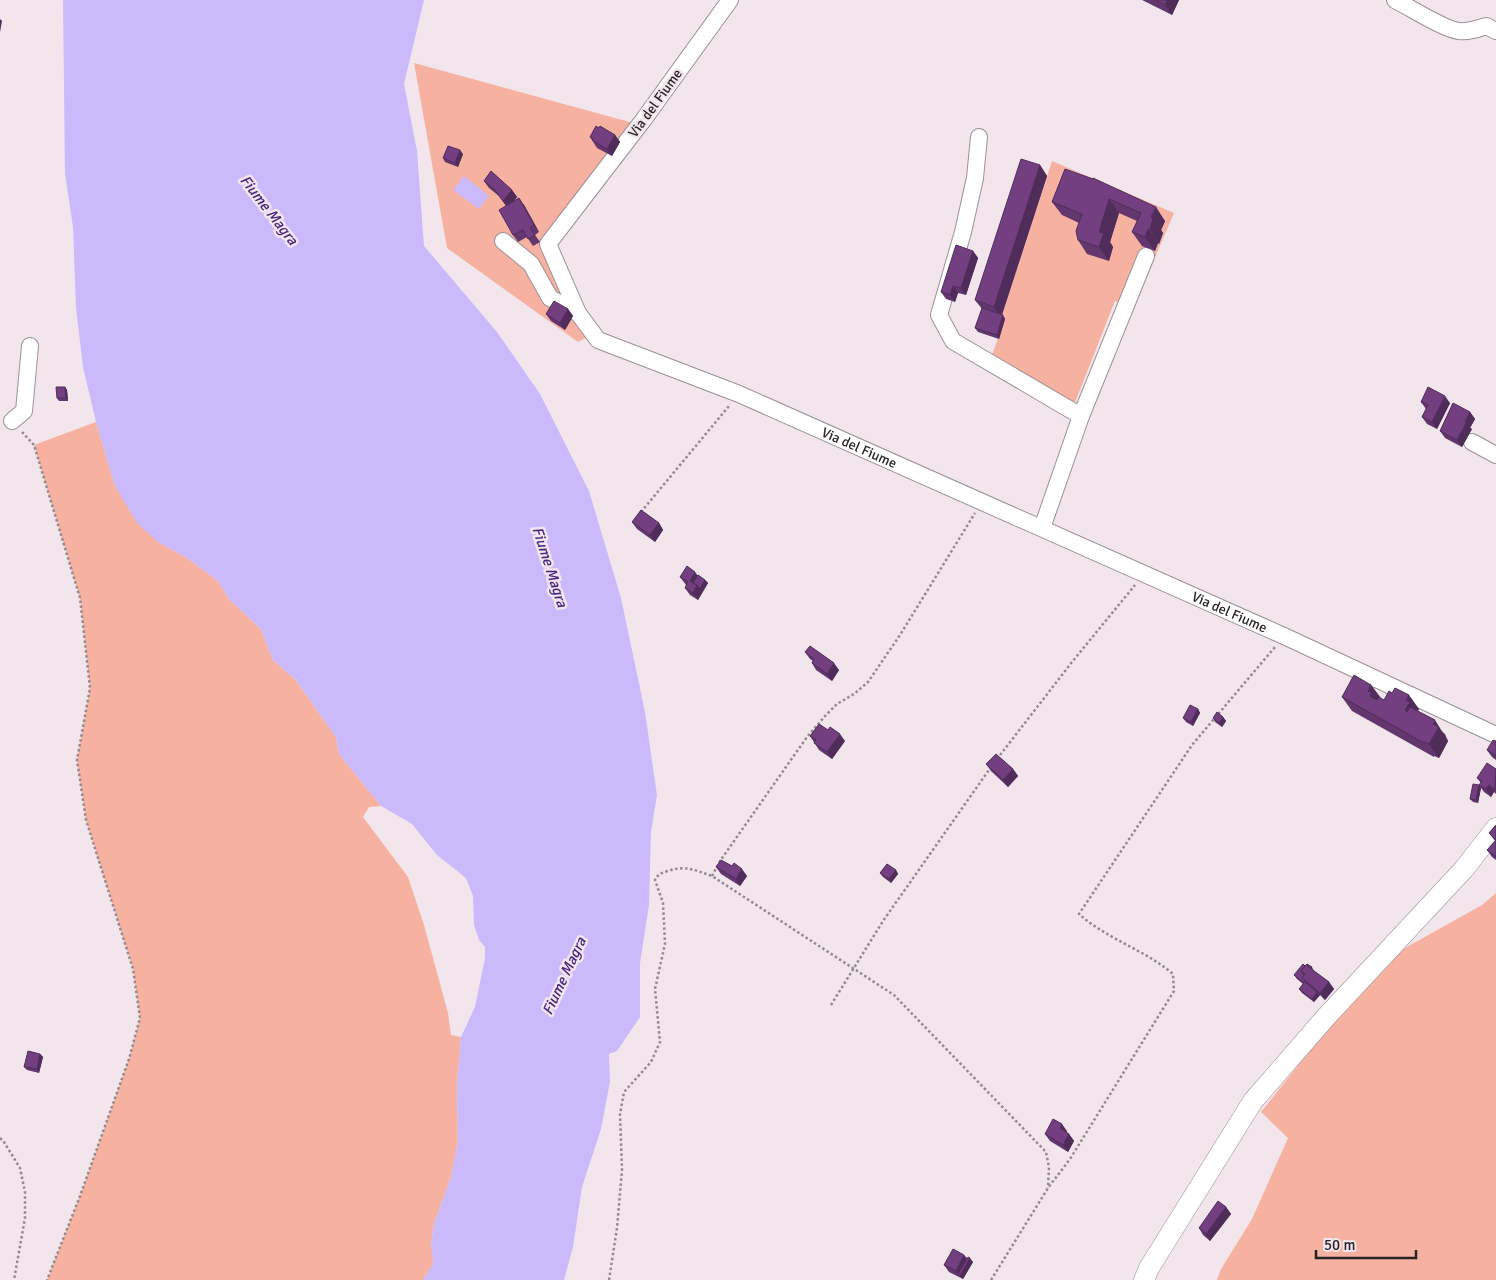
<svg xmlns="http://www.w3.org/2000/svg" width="1496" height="1280" viewBox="0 0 1496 1280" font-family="Signika,sans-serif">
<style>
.green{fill:#f7b1a0}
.water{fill:#cabafc}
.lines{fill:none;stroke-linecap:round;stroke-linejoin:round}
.minor-casing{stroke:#9b9096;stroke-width:18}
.major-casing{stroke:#9b9096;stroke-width:21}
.path{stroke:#92898e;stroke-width:2.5;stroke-dasharray:2.5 2.5;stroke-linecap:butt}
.minor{stroke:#fff;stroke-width:16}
.major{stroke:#fff;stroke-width:20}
.wall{fill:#63366e}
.shaded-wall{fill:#502c5a}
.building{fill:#733f80;stroke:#502c5a}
.labels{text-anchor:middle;stroke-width:5;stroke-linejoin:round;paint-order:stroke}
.street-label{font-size:14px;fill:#272225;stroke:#f2e6ec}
.water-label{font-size:15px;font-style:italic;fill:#462380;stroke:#f2e6ec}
</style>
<rect width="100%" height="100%" fill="#f2e6ec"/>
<g class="green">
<path d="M 414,63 L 637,124 L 544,242 L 591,335 L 578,342 L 447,248 Z"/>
<path d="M 1052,161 L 1174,213 L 1133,309 L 1115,301 L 1074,405 L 992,355 L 1005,319 L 1001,317 Z"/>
<path d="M 96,422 L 115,486 L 158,542 L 187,558 L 218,581 L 229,599 L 261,629 L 273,660 L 295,679 L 336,737 L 339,754 L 381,806 L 369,807 L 363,817 L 408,877 L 424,925 L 448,1013 L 451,1035 L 461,1037 L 457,1086 L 458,1142 L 451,1177 L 434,1224 L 431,1244 L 434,1264 L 423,1280 L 47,1280 L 80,1196 L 129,1059 L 140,1018 L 133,969 L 86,820 L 77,760 L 90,688 L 80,598 L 34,445 Z"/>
<path d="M 1496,893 L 1496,1280 L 1217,1280 L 1221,1269 L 1252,1219 L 1288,1138 L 1261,1112 L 1323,1034 L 1389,957 L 1482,905 Z"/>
</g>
<g class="water">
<path d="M 63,0 L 424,0 L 404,84 L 417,151 L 424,246 L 497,332 L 540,394 L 589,491 L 621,598 L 645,712 L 657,795 L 651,832 L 649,905 L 640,963 L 640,1017 L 617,1051 L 609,1054 L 610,1082 L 601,1129 L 582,1187 L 573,1247 L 564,1280 L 423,1280 L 433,1264 L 431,1244 L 434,1224 L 451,1177 L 458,1142 L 457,1086 L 461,1037 L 475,1007 L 485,958 L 485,947 L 479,940 L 474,925 L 473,896 L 466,878 L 437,855 L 412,824 L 381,806 L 339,754 L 336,737 L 295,679 L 273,660 L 261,629 L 229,599 L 218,581 L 187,558 L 158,542 L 137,523 L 115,486 L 96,422 L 83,367 L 76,308 L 73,227 L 65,174 Z"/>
<path d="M 464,176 L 489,196 L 479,209 L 453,190 Z"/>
</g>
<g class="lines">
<defs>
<g id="minor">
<path id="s1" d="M 730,0 L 644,119 L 548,244 L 578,313 L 598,340 L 739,394 L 1284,636 L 1496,735"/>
<path d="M 1395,0 C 1409,7 1445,30 1459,31 C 1469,32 1477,29 1486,26 L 1496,31"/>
<path d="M 979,137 L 975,178 L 963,232 L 939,315 L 953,341 L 1081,416 L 1042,528"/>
<path d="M 503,241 L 531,264 L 550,298 L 578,313"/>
<path d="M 1081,416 L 1146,256"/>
<path d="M 12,421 L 24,411 L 30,346"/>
<path d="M 1472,442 L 1496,455"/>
</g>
<path id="major" d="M 1144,1280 L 1149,1268 L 1253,1101 L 1326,1017 L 1464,869 L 1496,828"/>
</defs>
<use href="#minor" class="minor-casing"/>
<use href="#major" class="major-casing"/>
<g class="path">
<path d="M 22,432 L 34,445 L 80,598 L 90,688 L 77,760 L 86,820 L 133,969 L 140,1018 L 129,1059 L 80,1196 L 47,1280"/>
<path d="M 641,512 L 729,406"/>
<path d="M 997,759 L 1072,662 L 1135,585"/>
<path d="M 712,876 L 720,861 L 807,737 L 825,716 L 837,704 L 854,694 L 868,682 L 900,635 L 975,513"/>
<path d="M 831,1005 L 883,921 L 991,767"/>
<path d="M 0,1138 L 4,1142 L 20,1168 L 25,1192 L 25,1218 L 14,1280"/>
<path d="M 609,1280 L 617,1228 L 622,1170 L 620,1114 L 624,1092 L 651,1062 L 660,1042 L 655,989 L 665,944 L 663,903 L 655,880 C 658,874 661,873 668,871 C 685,865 695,870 712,876 L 894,995 L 1046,1152 L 1049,1167 L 1048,1188"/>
<path d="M 991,1280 L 1048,1188 L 1070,1159 L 1174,991 L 1173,974 C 1145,950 1107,939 1079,914 L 1192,745 L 1275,647"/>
</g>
<use href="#minor" class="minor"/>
<use href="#major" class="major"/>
</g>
<g class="wall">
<path d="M 1142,0 L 1179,0 L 1172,15 Z"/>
<path d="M 615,135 L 620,142 L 612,156 L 597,148 L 590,137 Z"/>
<path d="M 463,154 L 458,167 L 445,162 L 443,158 Z"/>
<path d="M 1040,165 L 1047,176 L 1002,315 L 1005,319 L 999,339 L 978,332 L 975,328 L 982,309 L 975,300 Z"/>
<path d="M 1065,169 L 1165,221 L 1161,230 L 1163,233 L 1159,244 L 1158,243 L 1155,251 L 1142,246 L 1132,232 L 1137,221 L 1119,213 L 1110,242 L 1113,247 L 1109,261 L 1087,254 L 1078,240 L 1079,223 L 1062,215 L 1052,202 Z"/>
<path d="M 484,181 L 512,190 L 517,197 L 514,201 L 524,205 L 539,232 L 535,235 L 540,242 L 533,246 L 527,237 L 518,242 L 513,235 L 506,206 L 499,196 L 489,188 Z"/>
<path d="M 973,251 L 978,258 L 966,295 L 958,293 L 955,302 L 946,299 L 941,292 Z"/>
<path d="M 568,309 L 573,316 L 565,330 L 551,321 L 546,314 Z"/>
<path d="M 65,387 L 67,390 L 68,401 L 59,401 L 57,398 Z"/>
<path d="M 1421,402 L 1450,403 L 1437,429 L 1427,424 L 1422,417 L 1426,409 Z"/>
<path d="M 1470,412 L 1475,419 L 1470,428 L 1472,429 L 1462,447 L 1445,438 L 1440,431 Z"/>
<path d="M 632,522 L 659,523 L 663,530 L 655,542 L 637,529 Z"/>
<path d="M 698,575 L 705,580 L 708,583 L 698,600 L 690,595 L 685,588 L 686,585 L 680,577 Z"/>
<path d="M 805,652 L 839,670 L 832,681 L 816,670 L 812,663 L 813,661 L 810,659 Z"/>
<path d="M 1371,685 L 1381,698 L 1384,700 L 1419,709 L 1418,711 L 1445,734 L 1448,741 L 1439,758 L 1434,756 L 1434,757 L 1352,711 L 1342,697 Z"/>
<path d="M 1198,709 L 1200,713 L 1193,726 L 1186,722 L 1183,718 Z"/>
<path d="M 1223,717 L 1226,721 L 1222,727 L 1215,722 L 1213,718 Z"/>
<path d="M 810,736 L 845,741 L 832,759 L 819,750 Z"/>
<path d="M 1496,741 L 1496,760 L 1492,757 L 1487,750 Z"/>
<path d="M 986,764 L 1013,769 L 1018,776 L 1008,787 L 991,771 Z"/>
<path d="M 1496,769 L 1496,794 L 1494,792 L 1491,797 L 1484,792 L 1479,785 L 1481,783 L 1477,778 Z"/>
<path d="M 1479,785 L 1481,788 L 1478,803 L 1473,802 L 1470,799 Z"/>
<path d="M 1496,825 L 1496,860 L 1492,857 L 1487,850 L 1495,841 L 1489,833 Z"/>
<path d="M 732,866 L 747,876 L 740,886 L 721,874 L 716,867 Z"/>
<path d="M 896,870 L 898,874 L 891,883 L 883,877 L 880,873 Z"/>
<path d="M 1305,966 L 1312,967 L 1314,971 L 1329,982 L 1334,989 L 1325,1000 L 1320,995 L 1314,1002 L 1302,993 L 1299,989 L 1303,984 L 1297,979 L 1294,975 Z"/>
<path d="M 40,1054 L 43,1057 L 39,1073 L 27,1070 L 24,1067 Z"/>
<path d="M 1067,1131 L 1066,1132 L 1069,1134 L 1074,1141 L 1068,1152 L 1050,1141 L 1045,1134 Z"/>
<path d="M 1226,1207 L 1231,1214 L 1210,1241 L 1203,1235 L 1199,1228 Z"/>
<path d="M 964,1255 L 967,1258 L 973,1262 L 963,1279 L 949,1272 L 944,1265 Z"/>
</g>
<g class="shaded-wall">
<path d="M 1167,0 L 1179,0 L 1172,15 L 1165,5 Z"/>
<path d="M 0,19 L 2,21 L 0,32 Z"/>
<path d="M 615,135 L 620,142 L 612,156 L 607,149 Z"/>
<path d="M 460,150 L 463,154 L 458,167 L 455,163 Z"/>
<path d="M 1040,165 L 1047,176 L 1001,317 L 994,307 Z"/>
<path d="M 512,190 L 517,197 L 508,208 L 503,201 Z"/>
<path d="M 519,198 L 524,205 L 539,232 L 534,225 Z"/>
<path d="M 1109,199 L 1119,213 L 1110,242 L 1113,247 L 1109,261 L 1099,247 L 1099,232 Z"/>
<path d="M 1156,207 L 1165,221 L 1161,230 L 1163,233 L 1159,244 L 1150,230 L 1151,217 Z"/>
<path d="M 1148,229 L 1158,243 L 1155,251 L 1145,237 Z"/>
<path d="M 973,251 L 978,258 L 966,295 L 961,288 Z"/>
<path d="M 953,286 L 958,293 L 955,302 L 950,295 Z"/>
<path d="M 568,309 L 573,316 L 565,330 L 560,323 Z"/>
<path d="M 1003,315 L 1005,319 L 999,339 L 997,335 Z"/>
<path d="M 65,387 L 67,390 L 68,401 L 66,398 Z"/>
<path d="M 1445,396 L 1450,403 L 1437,429 L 1432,422 Z"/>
<path d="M 1470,412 L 1475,419 L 1470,428 L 1472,429 L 1462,447 L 1457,440 Z"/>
<path d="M 659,523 L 663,530 L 655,542 L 650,535 Z"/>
<path d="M 695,572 L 700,579 L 696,586 L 690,581 Z"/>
<path d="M 705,580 L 708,583 L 698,600 L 693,593 L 697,585 Z"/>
<path d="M 834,663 L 839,670 L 832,681 L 827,674 Z"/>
<path d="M 1371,685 L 1381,699 L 1379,703 L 1370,696 L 1368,691 Z"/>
<path d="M 1409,695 L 1419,709 L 1417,712 L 1415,724 L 1405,710 L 1406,700 Z"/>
<path d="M 1198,709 L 1200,713 L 1193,726 L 1191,722 Z"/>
<path d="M 1223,717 L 1226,721 L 1222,727 L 1219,723 Z"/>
<path d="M 1435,720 L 1448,741 L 1439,758 L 1429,744 L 1433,724 Z"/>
<path d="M 840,734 L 845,741 L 832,759 L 827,752 Z"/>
<path d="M 1013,769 L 1018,776 L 1008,787 L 1003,780 Z"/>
<path d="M 1479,785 L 1481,788 L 1478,803 L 1476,800 Z"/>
<path d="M 1489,785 L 1494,792 L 1491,797 L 1486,789 Z"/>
<path d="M 742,869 L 747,876 L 740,886 L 736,879 Z"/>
<path d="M 896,870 L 898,874 L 891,883 L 889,879 Z"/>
<path d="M 1329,982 L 1334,989 L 1325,1000 L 1320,993 Z"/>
<path d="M 1317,992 L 1320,995 L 1314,1002 L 1312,999 Z"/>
<path d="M 40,1054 L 43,1057 L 39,1073 L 37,1069 Z"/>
<path d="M 1062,1124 L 1067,1131 L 1065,1135 L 1060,1128 Z"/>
<path d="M 1069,1134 L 1074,1141 L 1068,1152 L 1063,1145 Z"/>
<path d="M 1226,1207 L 1231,1214 L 1210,1241 L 1206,1234 Z"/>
<path d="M 964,1255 L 968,1261 L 970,1258 L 973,1262 L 963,1279 L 956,1271 Z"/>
</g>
<g class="building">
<path d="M 1156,0 L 1167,0 L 1165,5 Z"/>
<path d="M 596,126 L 599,128 L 600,126 L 615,135 L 607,149 L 593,141 L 593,139 L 590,137 Z"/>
<path d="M 448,146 L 460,150 L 455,163 L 443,158 Z"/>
<path d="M 1021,159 L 1040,165 L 994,307 L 975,300 Z"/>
<path d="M 1065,169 L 1093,179 L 1093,178 L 1156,207 L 1151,217 L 1153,219 L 1150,230 L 1148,229 L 1145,237 L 1132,232 L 1141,213 L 1109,199 L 1099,232 L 1104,233 L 1099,247 L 1078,240 L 1076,231 L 1082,214 L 1052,202 Z"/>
<path d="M 491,171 L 512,190 L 503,201 L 494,189 L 484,181 Z"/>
<path d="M 519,198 L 534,225 L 530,228 L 535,235 L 528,239 L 523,230 L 513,235 L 499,210 Z"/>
<path d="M 956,245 L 973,251 L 961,288 L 953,286 L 950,295 L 941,292 Z"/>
<path d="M 554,301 L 568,309 L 560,323 L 546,314 Z"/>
<path d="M 982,308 L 1003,315 L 997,335 L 975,328 Z"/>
<path d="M 56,387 L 65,387 L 66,398 L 57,398 Z"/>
<path d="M 1428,387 L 1445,396 L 1432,422 L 1422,417 L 1428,405 L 1421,402 Z"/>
<path d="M 1453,403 L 1470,412 L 1465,422 L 1467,422 L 1457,440 L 1440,431 Z"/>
<path d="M 641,510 L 659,523 L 650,535 L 632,522 Z"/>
<path d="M 687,566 L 695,572 L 690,581 L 697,585 L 693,593 L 685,588 L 688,582 L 680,577 Z"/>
<path d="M 698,575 L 705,580 L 700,589 L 697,585 L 693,583 Z"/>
<path d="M 810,646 L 834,663 L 827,674 L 812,663 L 814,659 L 805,652 Z"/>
<path d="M 1354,675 L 1371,685 L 1368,691 L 1372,693 L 1370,696 L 1377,700 L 1378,697 L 1384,700 L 1389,691 L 1392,693 L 1395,688 L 1409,695 L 1406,700 L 1410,702 L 1405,710 L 1407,712 L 1410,707 L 1435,720 L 1433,724 L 1439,727 L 1429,744 L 1424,742 L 1424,743 L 1342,697 Z"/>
<path d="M 1190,705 L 1198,709 L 1191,722 L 1183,718 Z"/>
<path d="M 1217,712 L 1223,717 L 1219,723 L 1213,718 Z"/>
<path d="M 819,724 L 828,730 L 830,727 L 840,734 L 827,752 L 814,743 L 816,740 L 810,736 Z"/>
<path d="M 1493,740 L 1496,741 L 1496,756 L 1487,750 Z"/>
<path d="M 996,754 L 1013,769 L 1003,780 L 986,764 Z"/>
<path d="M 1487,763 L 1496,769 L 1495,790 L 1489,785 L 1486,789 L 1479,785 L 1482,781 L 1477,778 Z"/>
<path d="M 1473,784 L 1479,785 L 1476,800 L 1470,799 Z"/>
<path d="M 1496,825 L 1496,857 L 1487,850 L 1496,840 L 1489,833 Z"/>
<path d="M 721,860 L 732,866 L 734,863 L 742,869 L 736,879 L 716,867 Z"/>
<path d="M 887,864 L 896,870 L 889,879 L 880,873 Z"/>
<path d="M 1303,964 L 1305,966 L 1301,971 L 1304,975 L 1302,978 L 1305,981 L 1305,982 L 1317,992 L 1312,999 L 1299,989 L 1304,983 L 1294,975 Z"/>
<path d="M 1307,964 L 1312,967 L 1311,968 L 1306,965 Z"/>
<path d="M 1306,965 L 1329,982 L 1320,993 L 1302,978 L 1305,974 L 1301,971 Z"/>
<path d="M 28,1051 L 40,1054 L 37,1069 L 24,1067 Z"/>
<path d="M 1053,1119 L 1062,1124 L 1060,1128 L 1069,1134 L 1063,1145 L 1045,1134 Z"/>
<path d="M 1218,1201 L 1226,1207 L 1206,1234 L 1199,1228 Z"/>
<path d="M 953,1249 L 964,1255 L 956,1271 L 944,1265 Z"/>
<path d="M 968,1257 L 970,1258 L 960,1276 L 958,1274 Z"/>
</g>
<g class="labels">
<g class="street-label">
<text transform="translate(655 103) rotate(-54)" y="5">Via del Fiume</text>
<text dy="5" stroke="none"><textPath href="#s1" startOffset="696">Via del Fiume</textPath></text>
<text dy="5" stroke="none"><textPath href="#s1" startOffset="1101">Via del Fiume</textPath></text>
</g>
<g class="water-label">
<text transform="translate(269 210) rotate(52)" y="5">Fiume Magra</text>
<text transform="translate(550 567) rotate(72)" y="5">Fiume Magra</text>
<text transform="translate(564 976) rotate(-65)" y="5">Fiume Magra</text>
</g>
</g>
<path d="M1316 1250v8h100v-8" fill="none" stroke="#272225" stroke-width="2.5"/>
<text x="1324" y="1250" font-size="15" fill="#272225" stroke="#f2e6ec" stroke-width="4" paint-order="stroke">50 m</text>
</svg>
